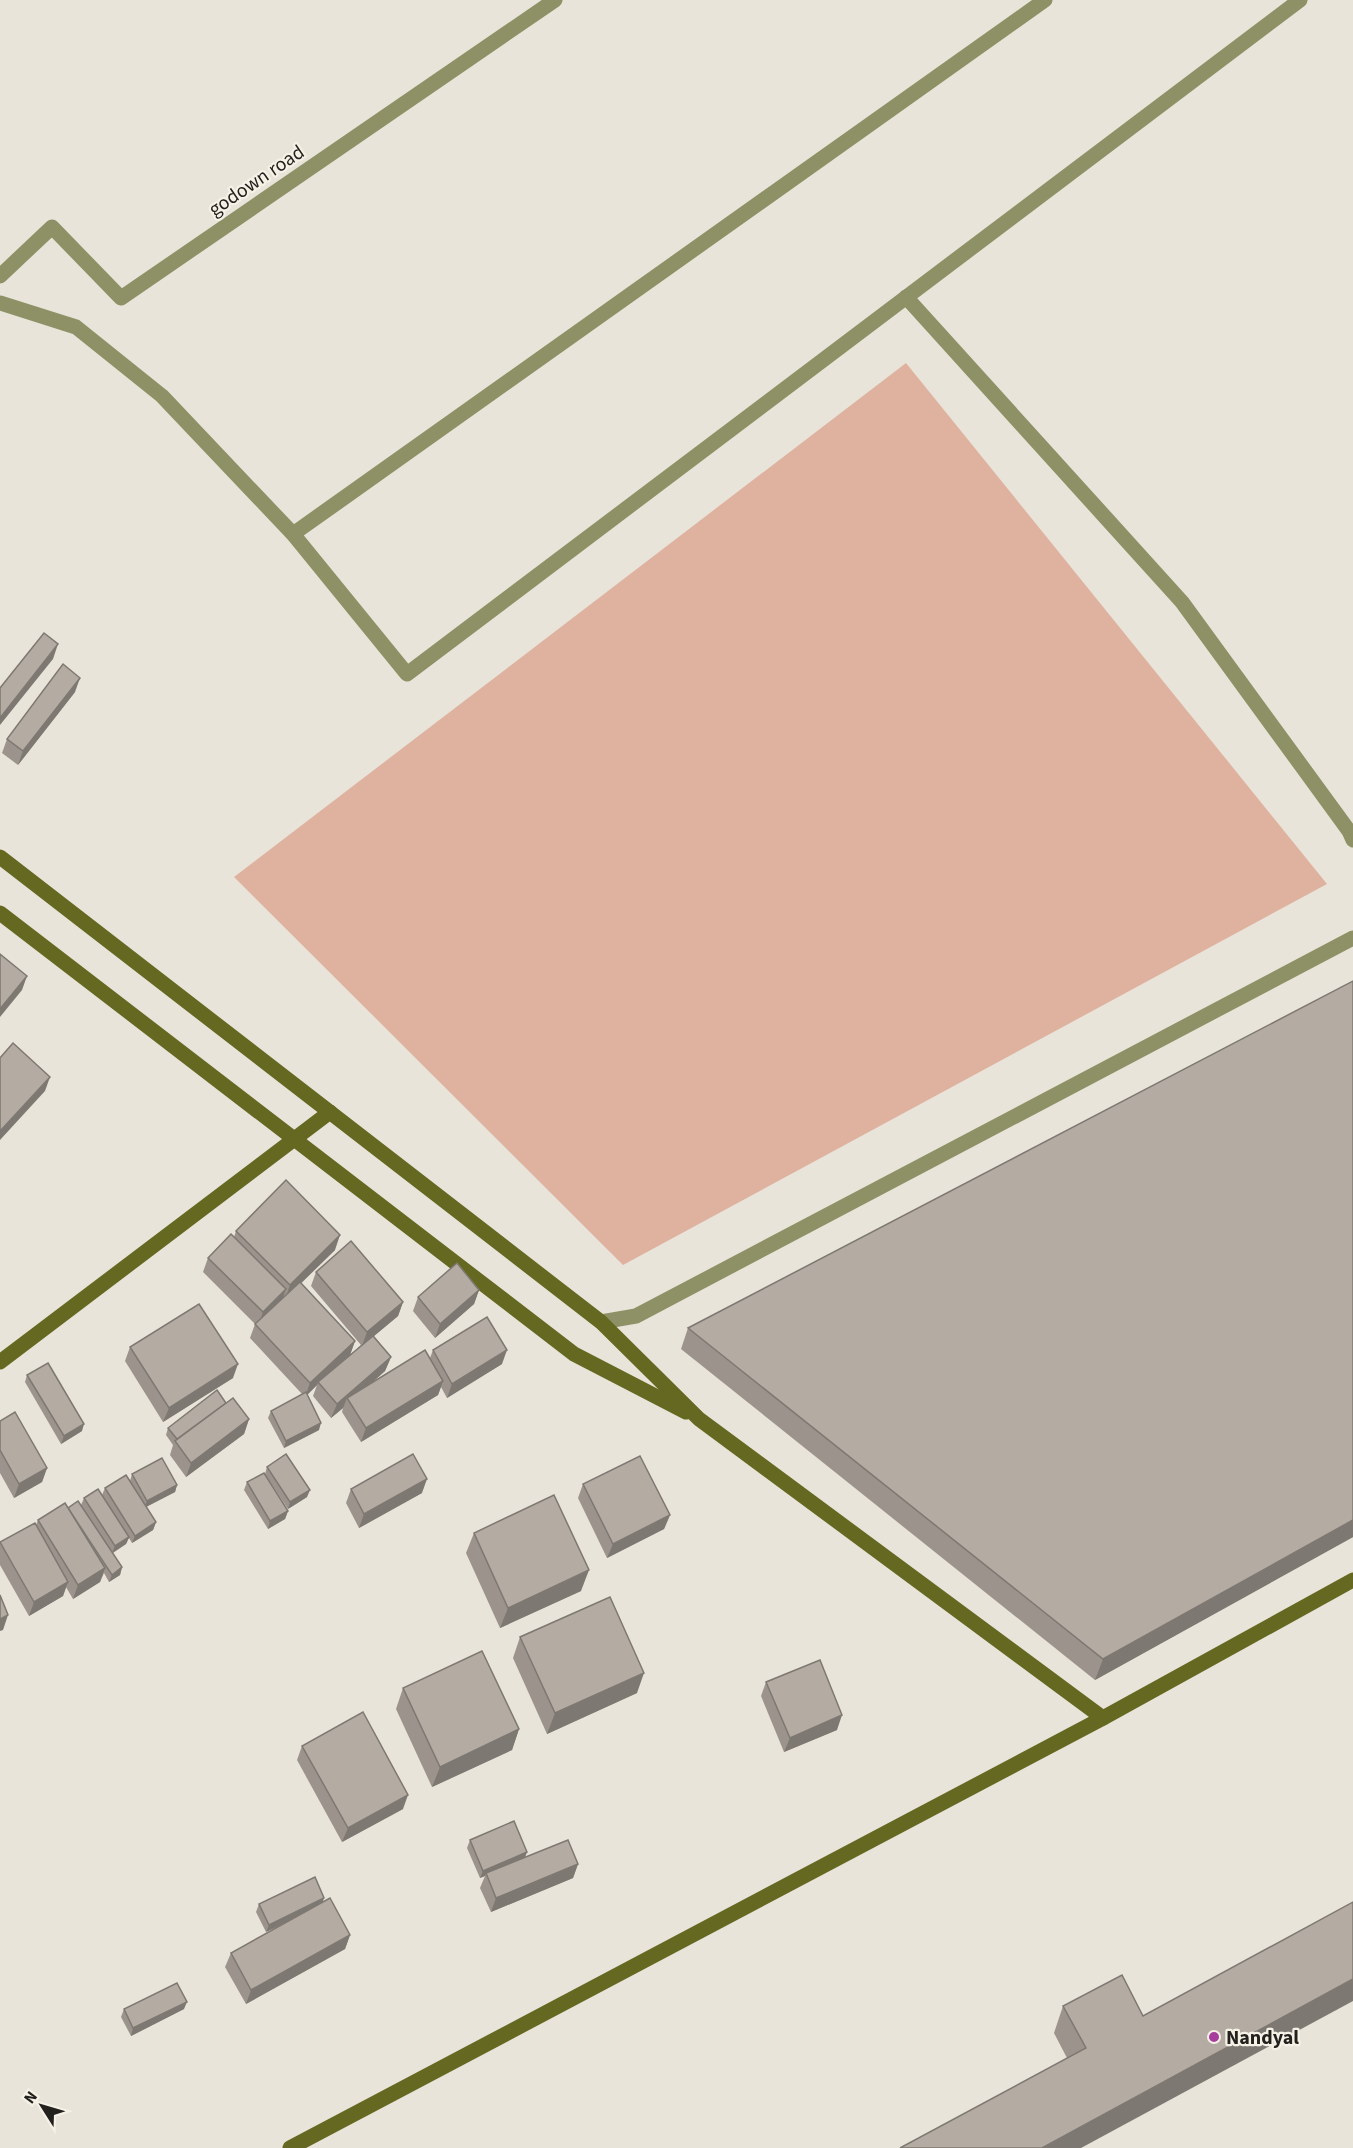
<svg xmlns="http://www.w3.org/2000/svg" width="1353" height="2148" viewBox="0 0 1353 2148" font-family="'Source Sans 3',sans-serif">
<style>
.green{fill:#dfb2a0}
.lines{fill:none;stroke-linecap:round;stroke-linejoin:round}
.street{stroke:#8d9165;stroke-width:15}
.secondary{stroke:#646821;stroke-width:15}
.wall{fill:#9b938c}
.shaded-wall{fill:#7e7872}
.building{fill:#b4aba3;stroke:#7e7872;stroke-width:1.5}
.poi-dot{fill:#a83d9d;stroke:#f6f1e6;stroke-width:2}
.labels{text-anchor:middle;stroke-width:4.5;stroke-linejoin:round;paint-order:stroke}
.street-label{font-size:20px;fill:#23211d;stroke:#f6f1e6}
.poi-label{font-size:20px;font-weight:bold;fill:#23211d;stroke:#f6f1e6;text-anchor:start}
</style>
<rect width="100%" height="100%" fill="#e8e4d9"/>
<path class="green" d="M 906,363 L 1327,884 L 623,1265 L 234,877 Z"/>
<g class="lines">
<g class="street">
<path d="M 0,276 L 52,227 L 121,298 L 555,0"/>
<path d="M 906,297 L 1182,602 L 1349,831 L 1353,840"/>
<path d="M 0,303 L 76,327 L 162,396 L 293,534 L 407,674 L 1300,0"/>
<path d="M 293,534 L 1045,0"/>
<path d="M 601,1322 L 636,1316 L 1353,938"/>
</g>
<g class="secondary">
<path d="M 0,857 L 601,1322 L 699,1419 L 1103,1718"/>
<path d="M 0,913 L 574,1354 L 686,1412"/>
<path d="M 0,1362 L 330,1112"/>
<path d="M 290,2148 L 1103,1718 L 1353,1580"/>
</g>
</g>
<g class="wall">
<path d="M 75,692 L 18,765 L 2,753 L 7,739 Z"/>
<path d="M 1353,981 L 1353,1537 L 1095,1680 L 681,1349 L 688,1328 Z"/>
<path d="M 236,1231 L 335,1250 L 301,1283 L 355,1341 L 350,1355 L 361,1345 L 311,1286 L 316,1272 L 403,1302 L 398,1316 L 374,1336 L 391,1357 L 385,1371 L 374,1381 L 430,1358 L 433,1350 L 502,1364 L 447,1398 L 441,1387 L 438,1395 L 361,1442 L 342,1412 L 343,1408 L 331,1418 L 313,1396 L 317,1385 L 307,1395 L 319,1430 L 284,1448 L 268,1418 L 271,1411 L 302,1394 L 250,1338 L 255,1324 L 203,1272 L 208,1258 L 234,1237 Z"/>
<path d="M 479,1290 L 474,1304 L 435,1338 L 413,1311 L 418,1297 Z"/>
<path d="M 130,1347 L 233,1378 L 163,1422 L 125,1361 Z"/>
<path d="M 27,1375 L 82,1431 L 61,1444 L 25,1382 Z"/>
<path d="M 226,1403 L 249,1419 L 244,1434 L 186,1477 L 170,1455 L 173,1445 L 166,1435 L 168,1428 Z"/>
<path d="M 0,1421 L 47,1468 L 42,1482 L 14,1498 L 0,1473 Z"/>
<path d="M 267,1467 L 307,1497 L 288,1509 L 265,1474 Z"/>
<path d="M 132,1474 L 177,1485 L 175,1492 L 146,1507 L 156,1522 L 153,1530 L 132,1543 L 129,1538 L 126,1544 L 113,1553 L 122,1567 L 120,1575 L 109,1582 L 104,1573 L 100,1582 L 73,1599 L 66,1587 L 63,1596 L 29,1616 L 0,1565 L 0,1542 L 36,1525 L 38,1520 L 68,1508 L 100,1535 L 81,1505 L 84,1498 L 116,1517 L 102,1495 L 105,1488 L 130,1481 Z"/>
<path d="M 247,1482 L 288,1511 L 285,1519 L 268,1529 L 244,1490 Z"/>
<path d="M 583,1484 L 670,1515 L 664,1529 L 607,1558 L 578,1498 Z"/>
<path d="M 351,1489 L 422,1493 L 359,1528 L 346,1503 Z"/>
<path d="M 474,1533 L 581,1591 L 500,1628 L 466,1553 Z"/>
<path d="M 520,1637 L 637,1693 L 547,1734 L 513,1658 Z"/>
<path d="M 766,1682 L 837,1730 L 784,1752 L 761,1696 Z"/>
<path d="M 403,1688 L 519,1729 L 512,1750 L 432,1787 L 396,1709 Z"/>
<path d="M 302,1746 L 403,1809 L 342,1842 L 297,1760 Z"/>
<path d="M 470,1840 L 527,1852 L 525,1857 L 578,1864 L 573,1878 L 491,1912 L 480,1888 L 485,1876 L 480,1878 L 467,1848 Z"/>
<path d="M 323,1901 L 350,1935 L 345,1949 L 246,2004 L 225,1967 L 231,1953 L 285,1923 L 266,1932 L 256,1912 L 259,1904 Z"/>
<path d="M 1063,2006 L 1143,2016 L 1067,2058 L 1054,2033 Z"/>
<path d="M 124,2009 L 184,2009 L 131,2036 L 121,2017 Z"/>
</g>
<g class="shaded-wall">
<path d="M 58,644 L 53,659 L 0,725 L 0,718 Z"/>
<path d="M 80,678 L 75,692 L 18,765 L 23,751 Z"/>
<path d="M 27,976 L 22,990 L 0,1017 L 0,1009 Z"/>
<path d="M 50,1077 L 45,1091 L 0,1140 L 0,1131 Z"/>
<path d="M 340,1235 L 335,1250 L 285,1299 L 290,1285 Z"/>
<path d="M 286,1289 L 281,1303 L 258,1326 L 263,1312 Z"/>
<path d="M 479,1290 L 474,1304 L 435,1338 L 440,1324 Z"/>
<path d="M 403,1302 L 398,1316 L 362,1346 L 367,1332 Z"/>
<path d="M 355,1341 L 350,1355 L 318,1382 L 317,1385 L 305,1397 L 310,1383 Z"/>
<path d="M 507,1350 L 502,1364 L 447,1398 L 452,1384 Z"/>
<path d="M 391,1357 L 385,1371 L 350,1402 L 347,1398 L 343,1408 L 331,1418 L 337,1404 Z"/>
<path d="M 238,1364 L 233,1378 L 163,1422 L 169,1408 Z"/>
<path d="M 443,1381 L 438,1395 L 361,1442 L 366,1428 Z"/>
<path d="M 249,1419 L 244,1434 L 186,1477 L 191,1463 Z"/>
<path d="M 321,1423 L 319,1430 L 284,1448 L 286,1441 Z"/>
<path d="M 84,1424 L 82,1431 L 61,1444 L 64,1436 Z"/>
<path d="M 47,1468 L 42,1482 L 14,1498 L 19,1484 Z"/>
<path d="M 427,1479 L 422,1493 L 359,1528 L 364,1514 Z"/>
<path d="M 177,1485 L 175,1492 L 144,1508 L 147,1501 Z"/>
<path d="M 310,1490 L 307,1497 L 288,1509 L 290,1502 Z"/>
<path d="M 288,1511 L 285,1519 L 268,1529 L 270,1521 Z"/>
<path d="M 670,1515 L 664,1529 L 607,1558 L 613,1544 Z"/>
<path d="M 1353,1520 L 1353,1537 L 1095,1680 L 1103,1659 Z"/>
<path d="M 156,1522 L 153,1530 L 132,1543 L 135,1536 Z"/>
<path d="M 129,1537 L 126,1544 L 112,1553 L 115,1546 Z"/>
<path d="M 122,1567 L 120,1575 L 109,1582 L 112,1575 Z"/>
<path d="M 105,1568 L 100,1582 L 73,1599 L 78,1585 Z"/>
<path d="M 589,1570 L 581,1591 L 500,1628 L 508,1608 Z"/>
<path d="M 68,1582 L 63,1596 L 29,1616 L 34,1602 Z"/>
<path d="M 8,1615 L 3,1630 L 0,1631 L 0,1619 Z"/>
<path d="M 644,1673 L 637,1693 L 547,1734 L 555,1713 Z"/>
<path d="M 842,1715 L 837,1730 L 784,1752 L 790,1738 Z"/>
<path d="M 519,1729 L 512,1750 L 432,1787 L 440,1767 Z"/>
<path d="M 408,1795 L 403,1809 L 342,1842 L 348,1828 Z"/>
<path d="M 527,1852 L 524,1859 L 486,1873 L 485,1876 L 480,1878 L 483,1871 Z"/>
<path d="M 578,1864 L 573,1878 L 491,1912 L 496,1898 Z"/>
<path d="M 324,1898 L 322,1905 L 266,1932 L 269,1925 Z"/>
<path d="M 350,1935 L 345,1949 L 246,2004 L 251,1990 Z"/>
<path d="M 1353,1979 L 1353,2001 L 1081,2148 L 1042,2148 Z"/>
<path d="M 187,2002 L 184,2009 L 131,2036 L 133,2028 Z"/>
</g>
<g class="building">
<path d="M 44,633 L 58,644 L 0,718 L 0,688 Z"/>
<path d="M 63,664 L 80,678 L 23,751 L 7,739 Z"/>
<path d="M 0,954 L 27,976 L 0,1009 Z"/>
<path d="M 1353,981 L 1353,1520 L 1103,1659 L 688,1328 Z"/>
<path d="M 13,1043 L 50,1077 L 0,1131 L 0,1058 Z"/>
<path d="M 286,1180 L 340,1235 L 290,1285 L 236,1231 Z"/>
<path d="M 231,1234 L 286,1289 L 263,1312 L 208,1258 Z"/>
<path d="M 351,1241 L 403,1302 L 367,1332 L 316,1272 Z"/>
<path d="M 457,1263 L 479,1290 L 440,1324 L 418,1297 Z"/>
<path d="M 300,1282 L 355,1341 L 310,1383 L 255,1324 Z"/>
<path d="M 199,1304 L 238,1364 L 169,1408 L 130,1347 Z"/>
<path d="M 487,1317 L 507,1350 L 452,1384 L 433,1350 Z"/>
<path d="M 373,1336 L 391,1357 L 337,1404 L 318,1382 Z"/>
<path d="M 425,1350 L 443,1381 L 366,1428 L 347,1398 Z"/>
<path d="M 48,1363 L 84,1424 L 64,1436 L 27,1375 Z"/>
<path d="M 217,1390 L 226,1403 L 177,1439 L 168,1428 Z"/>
<path d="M 306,1392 L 321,1423 L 286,1441 L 271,1411 Z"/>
<path d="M 233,1398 L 249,1419 L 191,1463 L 175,1441 Z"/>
<path d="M 15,1412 L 47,1468 L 19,1484 L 0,1450 L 0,1421 Z"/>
<path d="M 286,1454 L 310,1490 L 290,1502 L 267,1467 Z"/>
<path d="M 413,1454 L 427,1479 L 364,1514 L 351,1489 Z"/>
<path d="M 640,1456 L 670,1515 L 613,1544 L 583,1484 Z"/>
<path d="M 162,1458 L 177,1485 L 147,1501 L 132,1474 Z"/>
<path d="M 264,1473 L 288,1511 L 270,1521 L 247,1482 Z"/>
<path d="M 126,1475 L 156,1522 L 135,1536 L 105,1488 Z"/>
<path d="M 98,1489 L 129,1537 L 115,1546 L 84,1498 Z"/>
<path d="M 554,1495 L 589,1570 L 508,1608 L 474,1533 Z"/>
<path d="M 78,1501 L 122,1567 L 112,1575 L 68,1508 Z"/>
<path d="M 65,1503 L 105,1568 L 78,1585 L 38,1520 Z"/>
<path d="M 35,1523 L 68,1582 L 34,1602 L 0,1542 Z"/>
<path d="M 0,1595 L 8,1615 L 0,1619 Z"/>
<path d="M 610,1597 L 644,1673 L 555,1713 L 520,1637 Z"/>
<path d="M 482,1651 L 519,1729 L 440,1767 L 403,1688 Z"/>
<path d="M 820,1660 L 842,1715 L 790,1738 L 766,1682 Z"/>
<path d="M 363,1712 L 408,1795 L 348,1828 L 302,1746 Z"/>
<path d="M 514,1821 L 527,1852 L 483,1871 L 470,1840 Z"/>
<path d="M 568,1840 L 578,1864 L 496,1898 L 486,1873 Z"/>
<path d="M 315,1877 L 324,1898 L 269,1925 L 259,1904 Z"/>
<path d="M 330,1898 L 350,1935 L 251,1990 L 231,1953 Z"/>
<path d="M 1353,1902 L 1353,1979 L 1042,2148 L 900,2148 L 1086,2048 L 1063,2006 L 1122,1975 L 1143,2016 Z"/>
<path d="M 177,1983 L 187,2002 L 133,2028 L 124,2009 Z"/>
</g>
<circle class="poi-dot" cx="1214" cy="2037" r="6"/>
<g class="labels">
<g class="street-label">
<text transform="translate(256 180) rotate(-34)" y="7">godown road</text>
</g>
<g class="poi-label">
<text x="1226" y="2044">Nandyal</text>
</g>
</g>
<g transform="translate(42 2106) rotate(307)" stroke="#f6f1e6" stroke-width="4.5" paint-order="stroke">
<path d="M0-4.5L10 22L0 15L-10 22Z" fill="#23211d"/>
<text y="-9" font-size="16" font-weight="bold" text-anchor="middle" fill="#23211d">N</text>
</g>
</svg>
